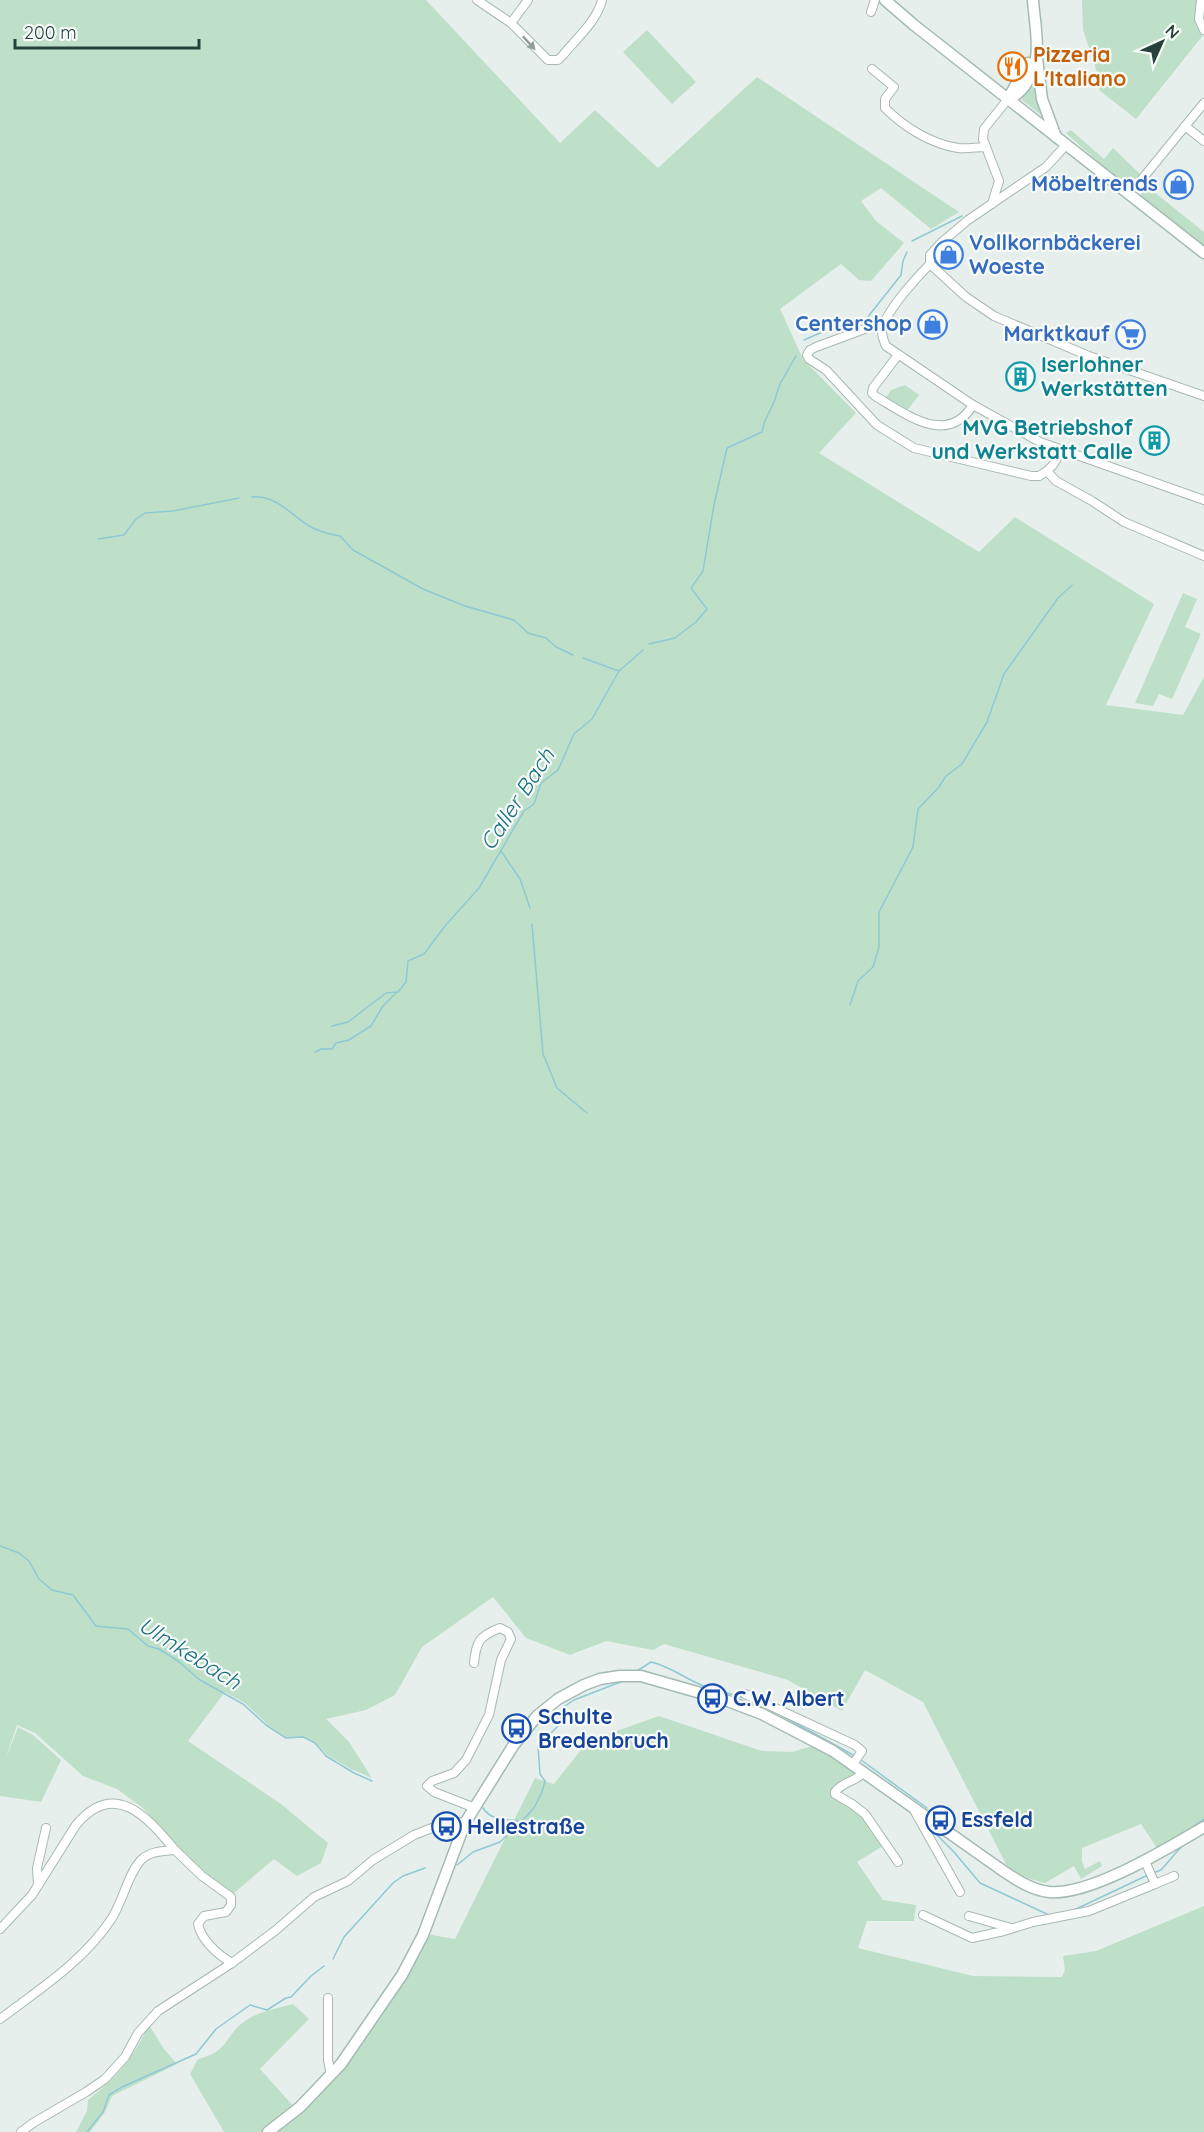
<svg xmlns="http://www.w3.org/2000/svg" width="1204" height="2132" viewBox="0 0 1204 2132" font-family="Quicksand,sans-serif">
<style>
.green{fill:#bfe0c8}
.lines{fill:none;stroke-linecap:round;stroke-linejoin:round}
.stream{stroke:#8ec9d4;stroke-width:1.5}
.minor-casing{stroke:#a8b8b2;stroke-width:10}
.secondary-casing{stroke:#a4bbb3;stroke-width:13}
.minor{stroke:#fff;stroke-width:8}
.secondary{stroke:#fff;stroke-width:10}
.oneway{fill:#92a09c}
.labels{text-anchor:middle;stroke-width:4.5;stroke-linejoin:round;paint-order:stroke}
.food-label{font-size:21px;font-weight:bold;fill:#c56008;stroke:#f7fbf9;text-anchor:start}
.shop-label{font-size:21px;font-weight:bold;fill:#366cbe;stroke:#f7fbf9;text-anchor:end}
.culture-label{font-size:21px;font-weight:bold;fill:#0d838f;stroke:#f7fbf9;text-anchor:start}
.transit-label{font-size:21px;font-weight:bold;fill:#164399;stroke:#f7fbf9;text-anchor:start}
.water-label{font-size:22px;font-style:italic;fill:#1c6f80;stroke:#f7fbf9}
</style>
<rect width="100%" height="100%" fill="#e6efeb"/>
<g class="green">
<path d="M 0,0 L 426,0 L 560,143 L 595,110 L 658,168 L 757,77 L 959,212 L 931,229 L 881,188 L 861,201 L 876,221 L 904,243 L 871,281 L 859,280 L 841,264 L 780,309 L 803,359 L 856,413 L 819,453 L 979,552 L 1015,517 L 1154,604 L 1106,705 L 1183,715 L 1204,677 L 1204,1822 L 1157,1848 L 1141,1824 L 1082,1848 L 1082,1861 L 1085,1869 L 1100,1861 L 1102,1866 L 1081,1879 L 1074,1866 L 1045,1883 L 1027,1878 L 1007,1866 L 923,1702 L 865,1670 L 842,1711 L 788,1680 L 664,1644 L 653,1650 L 606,1641 L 570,1655 L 526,1638 L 493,1597 L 422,1647 L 395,1695 L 366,1710 L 326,1719 L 349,1742 L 372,1778 L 351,1769 L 327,1755 L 315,1742 L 303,1737 L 286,1737 L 267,1724 L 245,1703 L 225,1692 L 188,1741 L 281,1804 L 328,1843 L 321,1863 L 297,1876 L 274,1859 L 233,1894 L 213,1880 L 186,1857 L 143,1808 L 117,1789 L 83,1776 L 35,1733 L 17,1725 L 5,1761 L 18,1727 L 33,1735 L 61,1760 L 41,1802 L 0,1796 Z"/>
<path d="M 1082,0 L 1200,0 L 1199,28 L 1204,34 L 1136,119 L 1099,90 L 1101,84 L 1083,30 Z"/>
<path d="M 647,30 L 696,82 L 672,104 L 623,52 Z"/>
<path d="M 1034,72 L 1042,114 L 1041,115 L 1022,100 Z"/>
<path d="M 1071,130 L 1104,159 L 1113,148 L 1140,174 L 1130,184 L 1124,185 L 1066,133 Z"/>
<path d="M 1144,184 L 1204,232 L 1204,248 L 1142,199 L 1141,192 Z"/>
<path d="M 905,385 L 919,395 L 906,412 L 885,399 L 891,390 Z"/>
<path d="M 1183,593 L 1197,599 L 1185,627 L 1201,634 L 1172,699 L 1159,694 L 1153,706 L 1135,703 Z"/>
<path d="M 659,1716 L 762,1751 L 792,1752 L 819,1744 L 863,1772 L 834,1792 L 859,1810 L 883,1846 L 857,1862 L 883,1900 L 916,1905 L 914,1921 L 867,1921 L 858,1948 L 973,1976 L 1062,1977 L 1065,1970 L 1063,1956 L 1096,1951 L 1204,1906 L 1204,2132 L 271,2132 L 327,2082 L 427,1934 L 455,1939 L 535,1778 L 554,1784 L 588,1741 Z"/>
<path d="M 293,2004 L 309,2019 L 260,2069 L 295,2108 L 261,2132 L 224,2132 L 190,2074 L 198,2059 C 230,2052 224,2034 248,2019 C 260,2011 279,2008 293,2004 Z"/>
<path d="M 149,2025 L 164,2049 L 177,2064 L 112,2096 L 105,2112 L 90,2132 L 76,2132 L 87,2111 L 88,2100 C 120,2074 130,2062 149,2025 Z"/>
</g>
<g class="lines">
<g class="stream">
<path d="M 912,241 L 962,216"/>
<path d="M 804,340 L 836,326 L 845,327 L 867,318 L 901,275 L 903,261 L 907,252"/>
<path d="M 252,497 C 276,495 290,514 309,526 C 319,532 329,534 340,536 L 353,550 L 423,589 L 465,606 L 514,620 L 528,633 L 546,638 L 556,647 L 573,655"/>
<path d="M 98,539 L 124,535 L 136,519 L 145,513 L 173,511 L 239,498"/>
<path d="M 649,644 L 675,638 L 696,622 L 707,609 L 691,588 L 703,571 L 714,505 L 727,448 L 762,432 L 764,423 L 774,402 L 780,384 L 796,356"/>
<path d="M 583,658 L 619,671"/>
<path d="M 501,851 L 520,879 L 530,908"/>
<path d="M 532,924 L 543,1054 L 557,1088 L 587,1113"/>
<path d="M 850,1005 L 858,981 L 873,967 L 879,947 L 879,912 L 913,847 L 918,809 L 939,787 L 946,776 L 962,764 L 987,722 L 1004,674 L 1058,598 L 1072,585"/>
<path d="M 332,1026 L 348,1022 L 386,993 L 398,992 L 406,982 L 408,961 L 424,954 L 445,926 L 479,888 L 524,811 L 534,804 L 541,783 L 558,770 L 574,734 L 592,719 L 619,671 L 643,650"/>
<path d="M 315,1052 L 321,1049 L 332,1049 L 336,1043 L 349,1040 L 371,1026 L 383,1006 L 396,993"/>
<path d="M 0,1546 L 19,1553 L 29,1561 L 39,1579 L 52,1590 L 73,1595 L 96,1626 L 128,1629 L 148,1646 L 159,1649 L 178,1661 L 200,1680 L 243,1704 L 266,1725 L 286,1738 L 303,1737 L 315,1743 L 326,1756 L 354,1773 L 372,1781"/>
<path d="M 637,1671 L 651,1662 C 669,1666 683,1677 699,1684 C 714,1691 731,1693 746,1699"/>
<path d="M 775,1712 L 855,1756"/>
<path d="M 861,1760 L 927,1808"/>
<path d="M 483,1808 C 491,1821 508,1820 522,1821"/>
<path d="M 929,1827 L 954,1852 L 980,1883 L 1049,1915"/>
<path d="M 1186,1832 L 1204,1819"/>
<path d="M 457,1865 L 473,1852 L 500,1842 L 522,1821 L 534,1808 L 542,1792 L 545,1781 L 540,1774 L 538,1746 L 560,1724 L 562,1708 L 574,1700 L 623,1681"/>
<path d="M 1153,1873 L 1161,1870 L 1181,1847"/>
<path d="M 1074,1910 L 1148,1875"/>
<path d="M 333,1959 L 344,1937 L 393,1883 L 403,1876 L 425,1868"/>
<path d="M 87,2132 L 103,2112 L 109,2095 L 122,2087 L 196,2054 L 216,2029 L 250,2005 L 267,2010 L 286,1998 L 291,1997 L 311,1976 L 324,1966"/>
</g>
<defs>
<g id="minor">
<path d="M 477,0 L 511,23 L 548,60 L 558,60 L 563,55 C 576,39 597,21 602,0"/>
<path d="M 1201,0 L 1199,19 L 1204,30"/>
<path d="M 871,12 L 875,0"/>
<path d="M 511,23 L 528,0"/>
<path d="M 872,69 L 894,87 L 885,99 L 885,108 C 904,127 931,144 958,148 C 967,149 977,147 986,147"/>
<path d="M 1185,126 L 1204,141"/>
<path d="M 1066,145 L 1046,167 L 968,220 L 942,242 L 930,255 L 930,264 C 916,278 888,309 883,327 C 881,334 883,339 886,346 L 973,405 L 1040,442 L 1204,500"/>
<path d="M 1119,187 L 1138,184 L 1204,103"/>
<path d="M 992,204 L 999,181 L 983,139 L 984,129 L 1008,99"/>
<path d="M 930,264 L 966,297 L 994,316 L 1089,356 L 1204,396"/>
<path d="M 883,324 L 870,327 L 816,347 L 810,350 L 807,355 L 809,359 L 826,370 L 877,425 L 914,448 L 1031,476 L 1039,476 L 1047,471 L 1056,481 L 1092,501 L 1124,522 L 1204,556"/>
<path d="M 898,355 L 873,388 L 872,393 L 875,396 C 906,414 947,447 973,405"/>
<path d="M 1047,471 L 1053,465 L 1062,450"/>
<path d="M 474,1663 C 476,1642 479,1636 500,1628 L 508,1632 L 511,1639 L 501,1660 L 489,1715 L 466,1760 L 454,1773 L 432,1781 L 427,1786 L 434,1792 L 475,1808"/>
<path d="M 745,1694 L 855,1745 L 862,1751 L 853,1764"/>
<path d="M 864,1772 C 856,1782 843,1781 835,1792 L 835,1794 L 852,1804 L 865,1814 L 898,1862"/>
<path d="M 914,1810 L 960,1892"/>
<path d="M 1155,1884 L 1174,1876"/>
<path d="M 38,1885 L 37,1868 L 46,1828"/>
<path d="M 923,1915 L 972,1938 L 1004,1931 L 1033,1922 L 1089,1911 L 1155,1884 L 1145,1861"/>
<path d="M 969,1916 L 1011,1928"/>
<path d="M 0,1929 L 32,1895 L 76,1825 C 115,1778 148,1818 175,1850"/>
<path d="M 328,1998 L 328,2060 L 331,2075"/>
<path d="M 0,2019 C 40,1989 85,1960 112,1918 C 123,1901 128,1874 141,1860 C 150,1851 164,1851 175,1850 L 202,1876 L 231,1897 L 231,1905 L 226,1912 L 204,1916 L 198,1924 C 201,1940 218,1955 232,1963"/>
<path d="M 21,2132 L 33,2123 L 86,2092 L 105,2079 L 125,2057 L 138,2033 L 158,2011 L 232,1963 L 276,1930 L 314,1897 L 348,1881 L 373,1860 L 414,1835 L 450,1821 L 465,1823"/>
</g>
<g id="secondary">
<path d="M 885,0 L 914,25 L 1204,253"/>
<path d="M 1037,59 L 1042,99 L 1056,137"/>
<path d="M 1008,99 C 1023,94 1034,74 1036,58 C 1039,40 1034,18 1033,0"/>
<path d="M 1008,99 L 1028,63"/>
<path d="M 268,2132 L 300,2107 L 341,2064 L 402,1975 L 423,1935 L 465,1823 L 513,1746 L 537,1716 L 558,1699 L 584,1685 L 600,1679 L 620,1676 L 641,1676 L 725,1700 L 762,1714 L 833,1751 L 999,1868 C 1014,1878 1030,1890 1049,1892 C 1090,1896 1168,1848 1204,1827"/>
</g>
</defs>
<use href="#minor" class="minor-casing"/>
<use href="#secondary" class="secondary-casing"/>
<use href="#minor" class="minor"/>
<use href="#secondary" class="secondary"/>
</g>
<defs><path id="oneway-solid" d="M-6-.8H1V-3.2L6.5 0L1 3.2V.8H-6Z" transform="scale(1.5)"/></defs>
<use class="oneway" href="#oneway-solid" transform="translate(529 43) rotate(47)"/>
<defs>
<symbol id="restaurant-ring" viewBox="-11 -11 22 22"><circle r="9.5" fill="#f7fbf9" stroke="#e8710a" stroke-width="1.5"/><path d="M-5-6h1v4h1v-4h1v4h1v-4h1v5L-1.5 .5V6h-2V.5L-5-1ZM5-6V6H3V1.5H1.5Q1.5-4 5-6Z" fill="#e8710a"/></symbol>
<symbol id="shop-ring" viewBox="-11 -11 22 22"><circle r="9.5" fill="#f7fbf9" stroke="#3f7fe0" stroke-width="1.5"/><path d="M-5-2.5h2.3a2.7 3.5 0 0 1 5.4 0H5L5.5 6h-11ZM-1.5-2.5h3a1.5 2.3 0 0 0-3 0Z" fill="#3f7fe0"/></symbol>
<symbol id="supermarket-ring" viewBox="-11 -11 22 22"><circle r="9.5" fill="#f7fbf9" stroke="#3f7fe0" stroke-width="1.5"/><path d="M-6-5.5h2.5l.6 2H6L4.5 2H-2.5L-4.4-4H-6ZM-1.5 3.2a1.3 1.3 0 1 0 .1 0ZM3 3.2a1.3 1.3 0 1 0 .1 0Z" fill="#3f7fe0"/></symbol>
<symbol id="building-ring" viewBox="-11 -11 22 22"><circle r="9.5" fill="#f7fbf9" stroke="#0f9aa8" stroke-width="1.5"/><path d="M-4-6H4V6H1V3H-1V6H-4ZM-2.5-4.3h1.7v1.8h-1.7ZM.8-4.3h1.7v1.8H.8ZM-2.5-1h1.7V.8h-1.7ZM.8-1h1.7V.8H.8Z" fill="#0f9aa8"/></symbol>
<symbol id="bus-ring" viewBox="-11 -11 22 22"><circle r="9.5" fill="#f7fbf9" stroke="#1a4fb4" stroke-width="1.5"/><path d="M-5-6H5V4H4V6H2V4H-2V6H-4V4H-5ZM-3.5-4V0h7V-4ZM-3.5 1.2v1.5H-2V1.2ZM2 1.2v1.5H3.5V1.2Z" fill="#1a4fb4"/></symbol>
</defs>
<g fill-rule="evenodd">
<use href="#restaurant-ring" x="996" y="50" width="33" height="33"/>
<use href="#shop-ring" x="1162" y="168" width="33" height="33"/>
<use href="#shop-ring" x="932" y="238" width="33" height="33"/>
<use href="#shop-ring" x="916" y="308" width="33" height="33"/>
<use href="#supermarket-ring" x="1114" y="318" width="33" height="33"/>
<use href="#building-ring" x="1004" y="360" width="33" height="33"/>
<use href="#building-ring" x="1138" y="424" width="33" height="33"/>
<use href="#bus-ring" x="696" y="1682" width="33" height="33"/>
<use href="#bus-ring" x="500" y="1712" width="33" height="33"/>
<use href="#bus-ring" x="924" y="1804" width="33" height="33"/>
<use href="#bus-ring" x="430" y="1810" width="33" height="33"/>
</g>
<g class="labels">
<g class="food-label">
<text x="1033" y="62">Pizzeria<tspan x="1033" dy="24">L'Italiano</tspan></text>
</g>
<g class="shop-label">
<text x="1158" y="191">Möbeltrends</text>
<text x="969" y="250" text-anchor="start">Vollkornbäckerei<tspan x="969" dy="24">Woeste</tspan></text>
<text x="912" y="331">Centershop</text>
<text x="1110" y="341">Marktkauf</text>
</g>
<g class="culture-label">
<text x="1041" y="372">Iserlohner<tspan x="1041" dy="24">Werkstätten</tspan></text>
<text x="1133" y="435" text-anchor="end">MVG Betriebshof<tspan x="1133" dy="24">und Werkstatt Calle</tspan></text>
</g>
<g class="transit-label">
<text x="733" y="1706">C.W. Albert</text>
<text x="538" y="1724">Schulte<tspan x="538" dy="24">Bredenbruch</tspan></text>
<text x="961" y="1827">Essfeld</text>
<text x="467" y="1834">Hellestraße</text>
</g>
<g class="water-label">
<text transform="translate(517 799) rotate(-57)" y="8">Caller Bach</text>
<text transform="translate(190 1653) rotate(32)" y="8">Ulmkebach</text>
</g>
</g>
<g transform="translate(1162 42) rotate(45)" stroke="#f7fbf9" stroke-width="4.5" paint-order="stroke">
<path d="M0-4.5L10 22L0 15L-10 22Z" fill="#24423a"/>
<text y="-9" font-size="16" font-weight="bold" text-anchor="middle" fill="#24423a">N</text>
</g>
<path d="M15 39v9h184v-9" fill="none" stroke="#24423a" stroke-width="3"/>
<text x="24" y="39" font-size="18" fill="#24423a" stroke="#f7fbf9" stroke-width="4.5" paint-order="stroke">200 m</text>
</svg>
